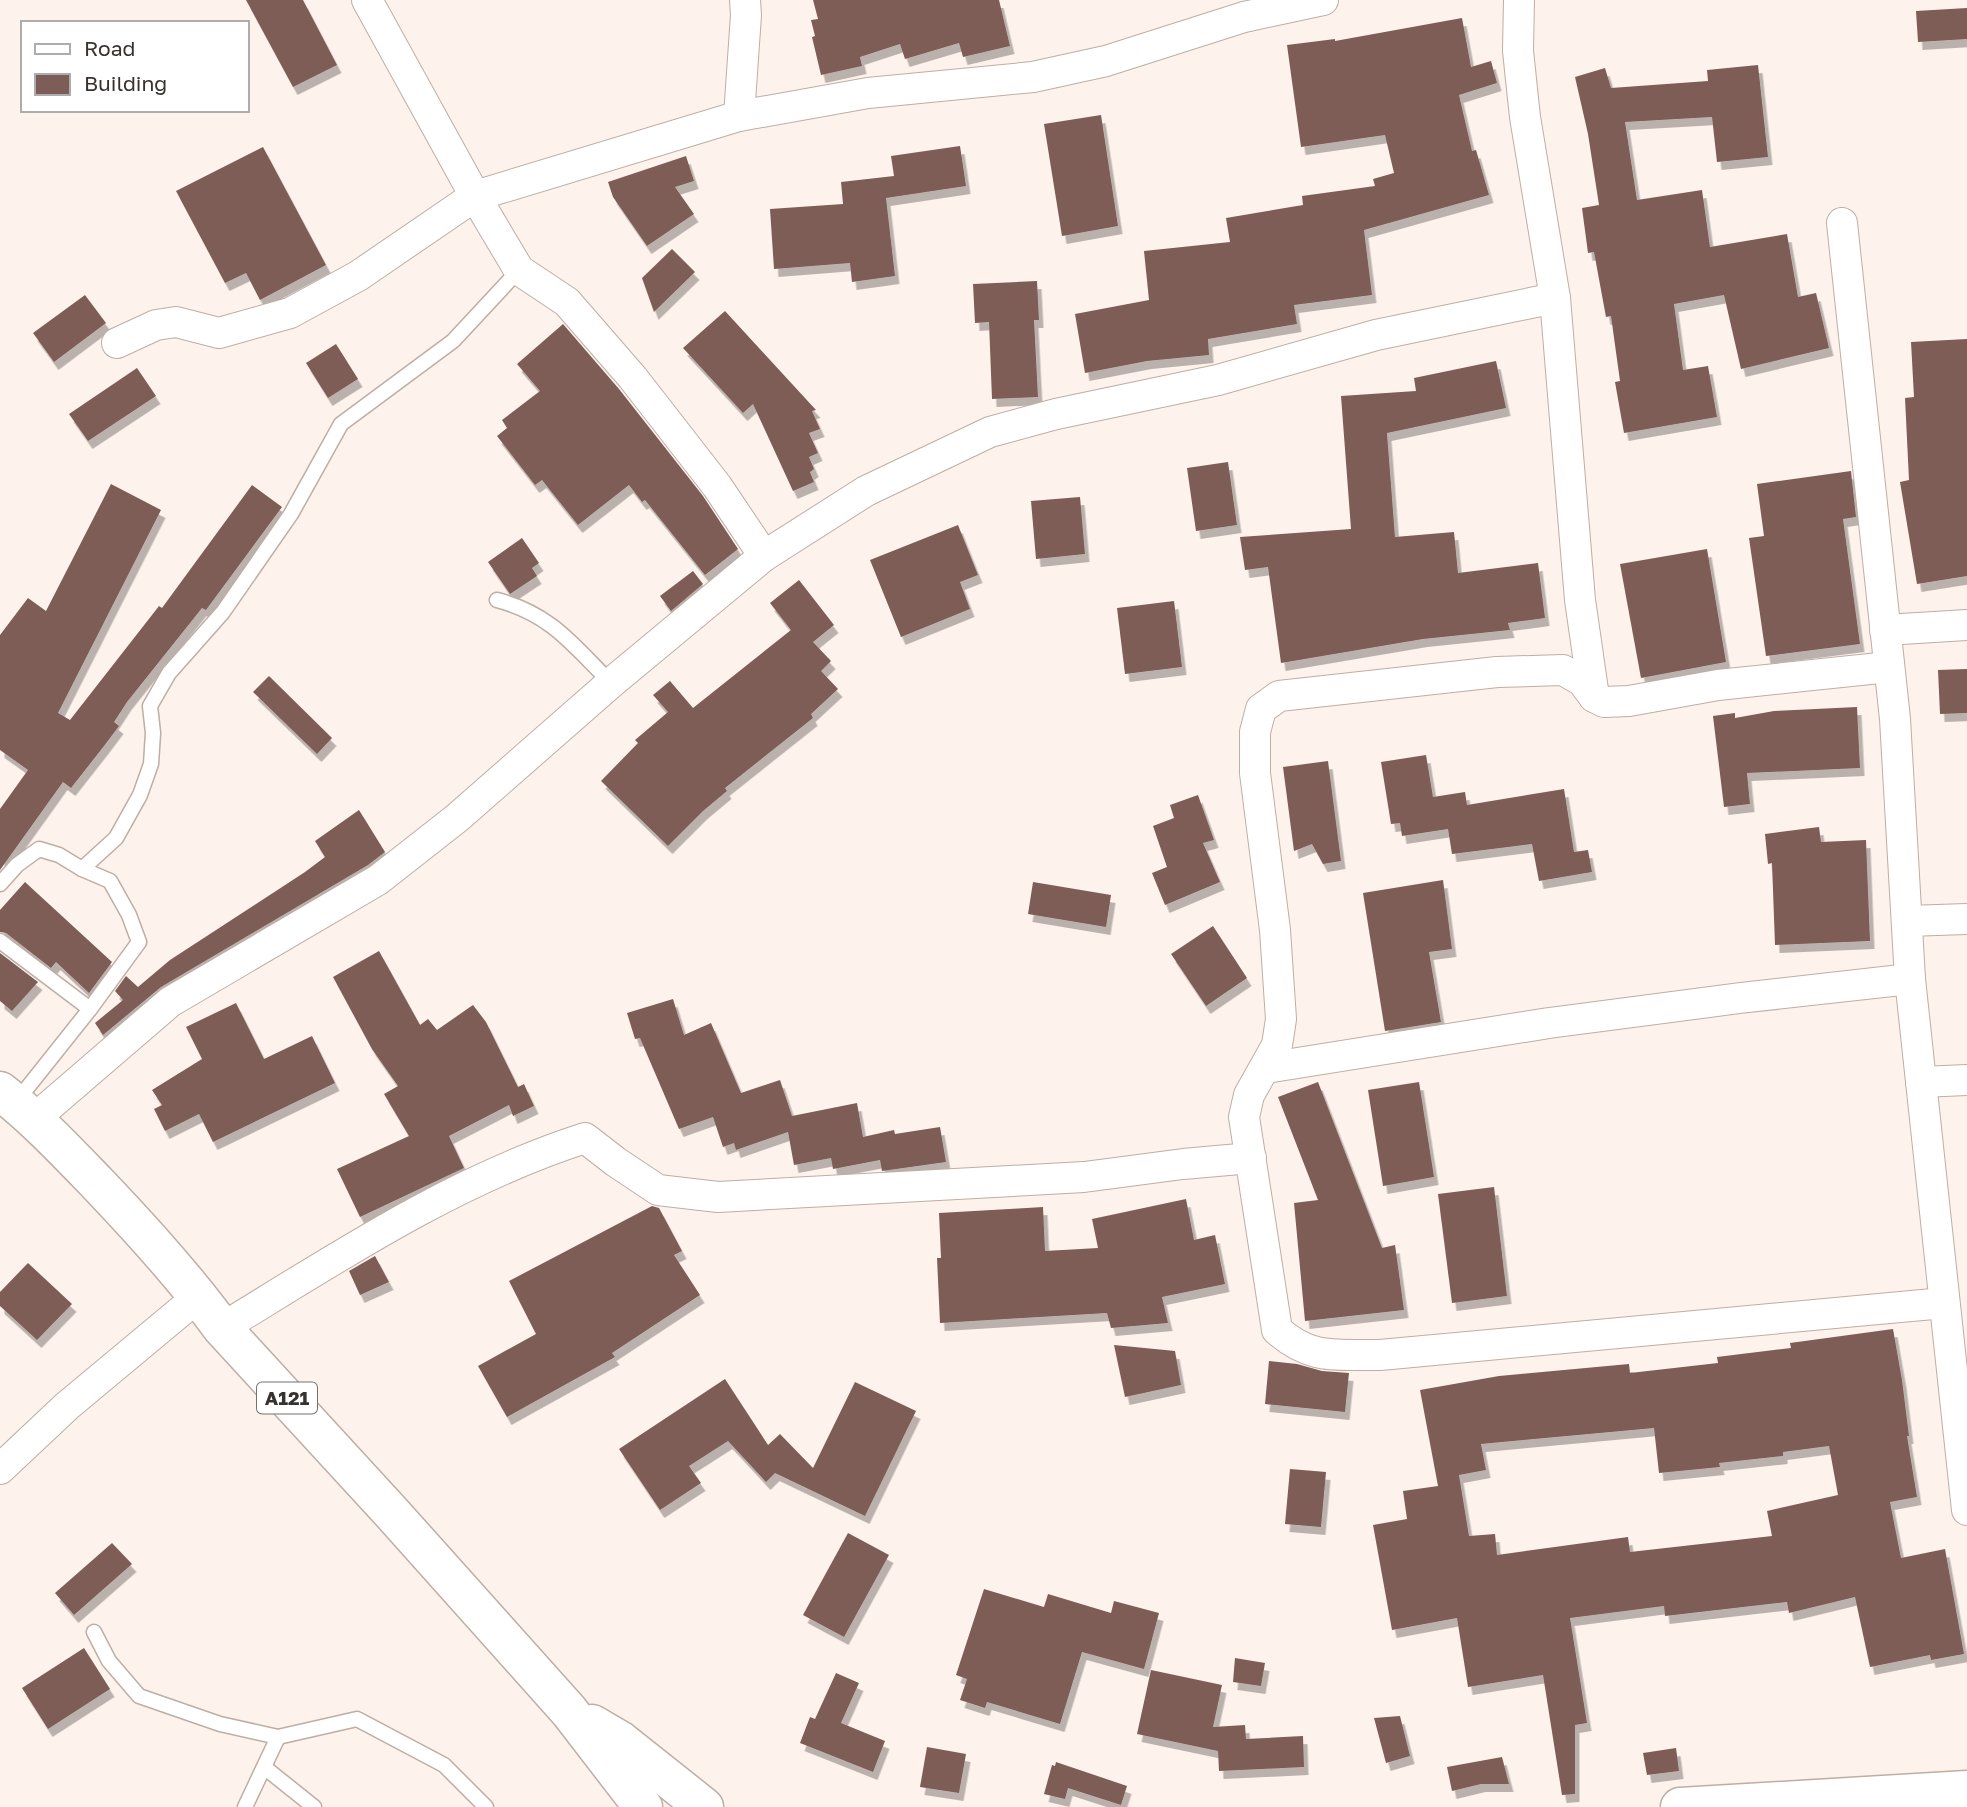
<svg xmlns="http://www.w3.org/2000/svg" width="1967" height="1807" viewBox="0 0 1967 1807" font-family="'Golos Text',sans-serif">
<style>
.building{fill:#7d5d57;fill-rule:evenodd;filter:url(#shadow)}
.lines{fill:none;stroke-linecap:round;stroke-linejoin:round}
.service-casing{stroke:#beaea4;stroke-width:17}
.minor-casing{stroke:#beaea4;stroke-width:32}
.primary-casing{stroke:#beaea4;stroke-width:41}
.service{stroke:#fff;stroke-width:14}
.minor{stroke:#fff;stroke-width:30}
.primary{stroke:#fff;stroke-width:38}
.labels{text-anchor:middle;stroke-width:7;stroke-linejoin:round;paint-order:stroke}
.shield{fill:#fff;stroke:#74706d;stroke-width:2}
.shield-label{font-size:19px;font-weight:bold;fill:#38322e}
</style>
<defs>
<filter id="shadow"><feDropShadow dx="4.5" dy="8" stdDeviation="0" flood-color="#0004"/></filter>
</defs>
<rect width="100%" height="100%" fill="#fdf2ec"/>
<g class="building">
<path d="M 246,0 L 303,0 L 337,65 L 293,87 Z"/>
<path d="M 813,0 L 999,0 L 1010,46 L 963,57 L 959,43 L 905,59 L 900,44 L 860,57 L 862,66 L 821,75 L 812,37 L 815,36 L 811,20 L 818,19 Z"/>
<path d="M 1967,8 L 1967,39 L 1918,42 L 1916,11 Z"/>
<path d="M 1462,18 L 1471,67 L 1491,61 L 1497,83 L 1459,95 L 1472,151 L 1476,150 L 1489,195 L 1364,230 L 1372,295 L 1294,305 L 1297,324 L 1208,339 L 1209,355 L 1147,361 L 1085,373 L 1075,314 L 1149,300 L 1144,251 L 1230,242 L 1226,218 L 1303,205 L 1302,196 L 1375,186 L 1373,179 L 1394,173 L 1385,135 L 1301,147 L 1287,45 L 1335,39 L 1335,41 Z"/>
<path d="M 1758,65 L 1768,157 L 1717,162 L 1712,117 L 1625,122 L 1637,200 L 1702,190 L 1710,247 L 1787,234 L 1798,297 L 1816,293 L 1829,348 L 1741,369 L 1724,295 L 1674,304 L 1683,370 L 1708,366 L 1717,417 L 1624,433 L 1615,382 L 1620,381 L 1611,316 L 1606,317 L 1594,252 L 1588,253 L 1582,208 L 1599,205 L 1588,134 L 1575,77 L 1605,68 L 1611,88 L 1708,81 L 1707,70 Z"/>
<path d="M 1101,115 L 1118,226 L 1062,236 L 1044,124 Z"/>
<path d="M 960,146 L 966,186 L 886,198 L 895,276 L 852,282 L 850,263 L 774,269 L 770,209 L 843,204 L 841,182 L 894,176 L 891,156 Z"/>
<path d="M 263,147 L 326,265 L 260,300 L 246,273 L 225,283 L 176,191 Z"/>
<path d="M 686,156 L 694,181 L 675,187 L 694,214 L 647,246 L 613,197 L 608,182 Z"/>
<path d="M 672,249 L 695,272 L 654,312 L 642,278 Z"/>
<path d="M 1037,281 L 1039,320 L 1034,320 L 1038,397 L 992,399 L 989,322 L 975,323 L 973,284 Z"/>
<path d="M 85,295 L 106,323 L 54,362 L 33,333 Z"/>
<path d="M 725,311 L 816,410 L 812,411 L 820,429 L 809,433 L 818,453 L 809,457 L 814,469 L 810,472 L 814,482 L 793,491 L 753,404 L 743,413 L 683,348 Z"/>
<path d="M 563,324 L 619,389 L 703,496 L 738,549 L 705,575 L 645,500 L 642,502 L 629,485 L 578,525 L 542,480 L 535,485 L 497,436 L 507,428 L 502,420 L 540,391 L 517,364 Z"/>
<path d="M 1967,339 L 1967,576 L 1917,584 L 1900,482 L 1909,480 L 1905,398 L 1914,397 L 1911,342 Z"/>
<path d="M 336,344 L 358,379 L 328,398 L 306,363 Z"/>
<path d="M 1496,361 L 1506,408 L 1387,433 L 1395,537 L 1454,532 L 1458,573 L 1538,563 L 1545,618 L 1508,623 L 1510,630 L 1423,639 L 1281,663 L 1268,567 L 1245,570 L 1240,537 L 1351,529 L 1341,396 L 1416,391 L 1414,378 Z"/>
<path d="M 137,368 L 156,396 L 88,441 L 69,414 Z"/>
<path d="M 1228,462 L 1237,525 L 1196,531 L 1187,468 Z"/>
<path d="M 1851,471 L 1856,517 L 1843,519 L 1860,644 L 1766,656 L 1749,538 L 1764,536 L 1757,484 Z"/>
<path d="M 111,484 L 161,510 L 58,713 L 70,720 L 159,606 L 162,608 L 252,485 L 282,507 L 206,610 L 202,608 L 127,702 L 114,722 L 119,726 L 104,746 L 71,788 L 63,782 L 0,870 L 0,809 L 28,770 L 0,750 L 0,635 L 28,598 L 46,611 Z"/>
<path d="M 1080,497 L 1085,554 L 1036,559 L 1031,501 Z"/>
<path d="M 958,525 L 978,575 L 960,582 L 970,609 L 901,637 L 870,560 Z"/>
<path d="M 522,538 L 539,563 L 532,568 L 537,576 L 510,594 L 488,562 Z"/>
<path d="M 1707,549 L 1726,662 L 1641,678 L 1620,564 Z"/>
<path d="M 693,571 L 703,584 L 671,611 L 660,596 Z"/>
<path d="M 799,580 L 834,625 L 813,642 L 831,661 L 821,671 L 838,689 L 811,714 L 813,718 L 725,788 L 727,791 L 703,811 L 668,846 L 601,781 L 638,743 L 635,740 L 668,712 L 653,695 L 670,681 L 693,708 L 791,630 L 770,603 Z"/>
<path d="M 1174,601 L 1182,667 L 1125,674 L 1117,608 Z"/>
<path d="M 1967,669 L 1967,713 L 1940,714 L 1938,670 Z"/>
<path d="M 269,676 L 332,738 L 317,754 L 253,692 Z"/>
<path d="M 1857,707 L 1860,768 L 1747,773 L 1750,804 L 1724,807 L 1713,716 L 1735,713 L 1735,718 L 1774,711 Z"/>
<path d="M 1426,755 L 1433,797 L 1465,792 L 1467,805 L 1564,789 L 1574,852 L 1588,850 L 1592,872 L 1539,881 L 1532,844 L 1452,854 L 1448,829 L 1402,836 L 1400,823 L 1391,824 L 1381,762 Z"/>
<path d="M 1328,761 L 1341,861 L 1323,864 L 1312,844 L 1294,851 L 1283,767 Z"/>
<path d="M 1198,795 L 1214,840 L 1203,843 L 1220,882 L 1165,905 L 1152,873 L 1167,867 L 1153,826 L 1174,818 L 1170,805 Z"/>
<path d="M 359,810 L 385,852 L 368,865 L 161,987 L 103,1035 L 95,1023 L 123,1000 L 115,991 L 126,976 L 138,987 L 170,960 L 305,872 L 325,857 L 315,841 Z"/>
<path d="M 1819,827 L 1821,842 L 1866,840 L 1870,941 L 1775,945 L 1772,863 L 1768,864 L 1765,834 Z"/>
<path d="M 1443,880 L 1452,949 L 1429,952 L 1441,1022 L 1385,1031 L 1363,893 Z"/>
<path d="M 25,882 L 112,962 L 89,993 L 56,962 L 51,968 L 6,933 L 0,932 L 0,910 Z"/>
<path d="M 1033,882 L 1111,895 L 1106,927 L 1028,914 Z"/>
<path d="M 1213,926 L 1247,978 L 1206,1006 L 1171,954 Z"/>
<path d="M 379,951 L 420,1025 L 428,1019 L 437,1030 L 473,1005 L 486,1022 L 518,1087 L 524,1084 L 534,1106 L 513,1116 L 509,1105 L 449,1136 L 464,1168 L 360,1217 L 337,1169 L 409,1136 L 384,1094 L 398,1086 L 372,1049 L 333,977 Z"/>
<path d="M 0,953 L 38,982 L 12,1011 L 0,1001 Z"/>
<path d="M 673,999 L 684,1035 L 711,1023 L 741,1093 L 780,1080 L 792,1116 L 857,1103 L 863,1137 L 894,1130 L 895,1134 L 940,1127 L 946,1162 L 882,1171 L 880,1160 L 833,1169 L 831,1158 L 794,1165 L 788,1132 L 736,1150 L 734,1143 L 723,1147 L 713,1117 L 679,1129 L 640,1038 L 635,1039 L 627,1013 Z"/>
<path d="M 236,1003 L 264,1059 L 312,1036 L 335,1083 L 213,1142 L 199,1114 L 165,1131 L 154,1109 L 162,1105 L 152,1090 L 202,1059 L 186,1027 Z"/>
<path d="M 1318,1082 L 1382,1248 L 1395,1245 L 1404,1310 L 1305,1321 L 1294,1203 L 1318,1200 L 1278,1097 Z"/>
<path d="M 1419,1082 L 1434,1177 L 1383,1186 L 1368,1090 Z"/>
<path d="M 1494,1187 L 1507,1296 L 1452,1303 L 1438,1194 Z"/>
<path d="M 1186,1199 L 1194,1240 L 1215,1235 L 1225,1284 L 1162,1297 L 1168,1323 L 1111,1328 L 1107,1313 L 940,1323 L 937,1258 L 941,1258 L 939,1213 L 1043,1207 L 1045,1251 L 1098,1248 L 1092,1219 Z"/>
<path d="M 652,1206 L 659,1208 L 682,1251 L 674,1255 L 700,1295 L 612,1353 L 615,1357 L 507,1417 L 478,1366 L 536,1334 L 509,1281 Z"/>
<path d="M 375,1256 L 389,1282 L 360,1295 L 349,1271 Z"/>
<path d="M 28,1263 L 72,1304 L 37,1340 L 0,1306 L 0,1292 Z"/>
<path d="M 1893,1329 L 1902,1380 L 1909,1436 L 1907,1436 L 1917,1497 L 1890,1502 L 1901,1558 L 1945,1549 L 1964,1654 L 1931,1660 L 1930,1655 L 1870,1667 L 1855,1597 L 1789,1613 L 1787,1602 L 1665,1616 L 1664,1606 L 1570,1618 L 1587,1723 L 1575,1725 L 1575,1794 L 1562,1795 L 1543,1675 L 1468,1687 L 1457,1618 L 1392,1630 L 1373,1525 L 1407,1519 L 1403,1491 L 1438,1486 L 1420,1390 L 1499,1376 L 1629,1364 L 1630,1373 L 1718,1363 L 1717,1357 L 1791,1348 L 1790,1343 ZM 1654,1428 L 1659,1473 L 1720,1467 L 1719,1463 L 1783,1456 L 1783,1452 L 1829,1446 L 1838,1495 L 1767,1511 L 1772,1536 L 1630,1552 L 1628,1537 L 1497,1555 L 1495,1534 L 1469,1536 L 1459,1475 L 1486,1470 L 1481,1444 Z"/>
<path d="M 1114,1345 L 1175,1351 L 1181,1385 L 1125,1397 Z"/>
<path d="M 1269,1361 L 1297,1364 L 1322,1371 L 1349,1373 L 1345,1412 L 1265,1404 Z"/>
<path d="M 725,1379 L 768,1445 L 780,1434 L 813,1468 L 855,1382 L 916,1411 L 865,1516 L 775,1473 L 766,1482 L 728,1441 L 689,1466 L 701,1483 L 660,1510 L 619,1449 Z"/>
<path d="M 1290,1469 L 1326,1472 L 1321,1527 L 1285,1524 Z"/>
<path d="M 848,1533 L 889,1555 L 844,1637 L 803,1615 Z"/>
<path d="M 112,1543 L 132,1564 L 74,1615 L 55,1593 Z"/>
<path d="M 984,1589 L 1044,1607 L 1048,1594 L 1111,1613 L 1114,1601 L 1159,1613 L 1144,1669 L 1082,1652 L 1060,1724 L 987,1702 L 985,1708 L 960,1700 L 967,1679 L 956,1675 Z"/>
<path d="M 84,1648 L 110,1689 L 48,1729 L 22,1688 Z"/>
<path d="M 1235,1658 L 1265,1663 L 1261,1686 L 1233,1682 Z"/>
<path d="M 1151,1670 L 1222,1685 L 1213,1727 L 1245,1725 L 1246,1739 L 1303,1736 L 1304,1767 L 1219,1771 L 1218,1751 L 1137,1734 Z"/>
<path d="M 836,1673 L 859,1683 L 841,1723 L 885,1741 L 873,1772 L 800,1743 L 810,1717 L 815,1719 Z"/>
<path d="M 1400,1716 L 1410,1756 L 1386,1763 L 1374,1718 Z"/>
<path d="M 927,1747 L 966,1754 L 959,1793 L 920,1787 Z"/>
<path d="M 1676,1748 L 1679,1771 L 1647,1775 L 1643,1753 Z"/>
<path d="M 1502,1757 L 1509,1784 L 1481,1784 L 1452,1791 L 1447,1767 Z"/>
<path d="M 1056,1762 L 1127,1786 L 1121,1805 L 1068,1788 L 1065,1799 L 1044,1794 L 1052,1765 L 1055,1766 Z"/>
</g>
<g class="lines">
<defs>
<g id="service">
<path d="M 497,600 C 551,614 573,645 611,683"/>
<path d="M 82,869 L 116,838 L 140,795 L 151,764 L 153,733 L 150,706 L 169,673 L 223,612 L 291,514 L 341,424 L 453,341 L 519,270"/>
<path d="M 0,884 L 17,865 L 39,849 L 59,855 L 82,869 L 110,881 L 129,915 L 139,942 L 90,1009 L 16,1102"/>
<path d="M 0,941 L 90,1009"/>
<path d="M 94,1632 L 109,1661 L 139,1696 L 220,1724 L 278,1737 L 357,1719 L 444,1765 L 486,1807"/>
<path d="M 264,1767 L 314,1807"/>
<path d="M 245,1807 L 278,1737"/>
</g>
<g id="minor">
<path d="M 367,0 L 475,196 L 519,270 L 567,302 L 633,378 L 717,486 L 764,556"/>
<path d="M 1519,0 L 1518,51 L 1525,117 L 1555,298 L 1580,600 L 1594,697"/>
<path d="M 739,116 L 746,15 L 745,0"/>
<path d="M 1842,223 L 1895,719 L 1910,979 L 1967,1510"/>
<path d="M 117,343 L 156,325 L 176,322 L 219,333 L 290,313 L 358,276 L 475,196 L 739,116 L 868,93 L 1033,77 L 1106,61 L 1244,17 L 1323,0"/>
<path d="M 1885,630 L 1967,625"/>
<path d="M 1889,667 L 1718,685 L 1629,701 L 1604,702 L 1594,697 L 1582,681 L 1563,670 L 1497,672 L 1279,696 L 1261,709 L 1255,732 L 1255,773 L 1275,930 L 1281,1019 L 1277,1045 L 1249,1095 L 1244,1117 L 1277,1330 C 1312,1361 1336,1354 1380,1355 L 1944,1303"/>
<path d="M 1907,921 L 1967,919"/>
<path d="M 1266,1068 L 1549,1023 L 1740,998 L 1910,979"/>
<path d="M 1921,1082 L 1967,1080"/>
<path d="M 33,1120 L 170,1002 L 378,880 L 457,818 L 611,683 L 764,556 L 866,491 L 990,432 L 1056,414 L 1218,380 L 1376,335 L 1555,298"/>
<path d="M 222,1328 C 338,1257 454,1180 585,1138 L 616,1162 L 658,1190 L 718,1197 L 1084,1177 L 1183,1164 L 1251,1158"/>
<path d="M 0,1469 L 67,1406 L 199,1296"/>
</g>
<g id="primary">
<path d="M 0,1091 C 35,1118 66,1151 97,1183 C 141,1229 184,1276 222,1328 L 391,1512 L 569,1711 L 643,1807"/>
<path d="M 592,1724 L 621,1741 L 704,1807"/>
<path d="M 1680,1807 L 1967,1790"/>
</g>
</defs>
<use href="#service" class="service-casing"/>
<use href="#minor" class="minor-casing"/>
<use href="#primary" class="primary-casing"/>
<use href="#service" class="service"/>
<use href="#minor" class="minor"/>
<use href="#primary" class="primary"/>
</g>
<g class="labels">
<rect class="shield" x="257" y="1382.5" width="60" height="31" rx="5"/>
<g class="shield-label">
<text x="287" y="1405">A121</text>
</g>
</g>
<rect x="21" y="21" width="228" height="91" fill="#ffffff" stroke="#afadab" stroke-width="2"/>
<rect x="35" y="44" width="35" height="10" fill="#ffffff" stroke="#afadab" stroke-width="2"/>
<text x="84" y="56" font-size="21" fill="#38322e">Road</text>
<rect x="35" y="74" width="35" height="21" fill="#7d5d57" stroke="#afadab" stroke-width="2"/>
<text x="84" y="91" font-size="21" fill="#38322e">Building</text>
</svg>
